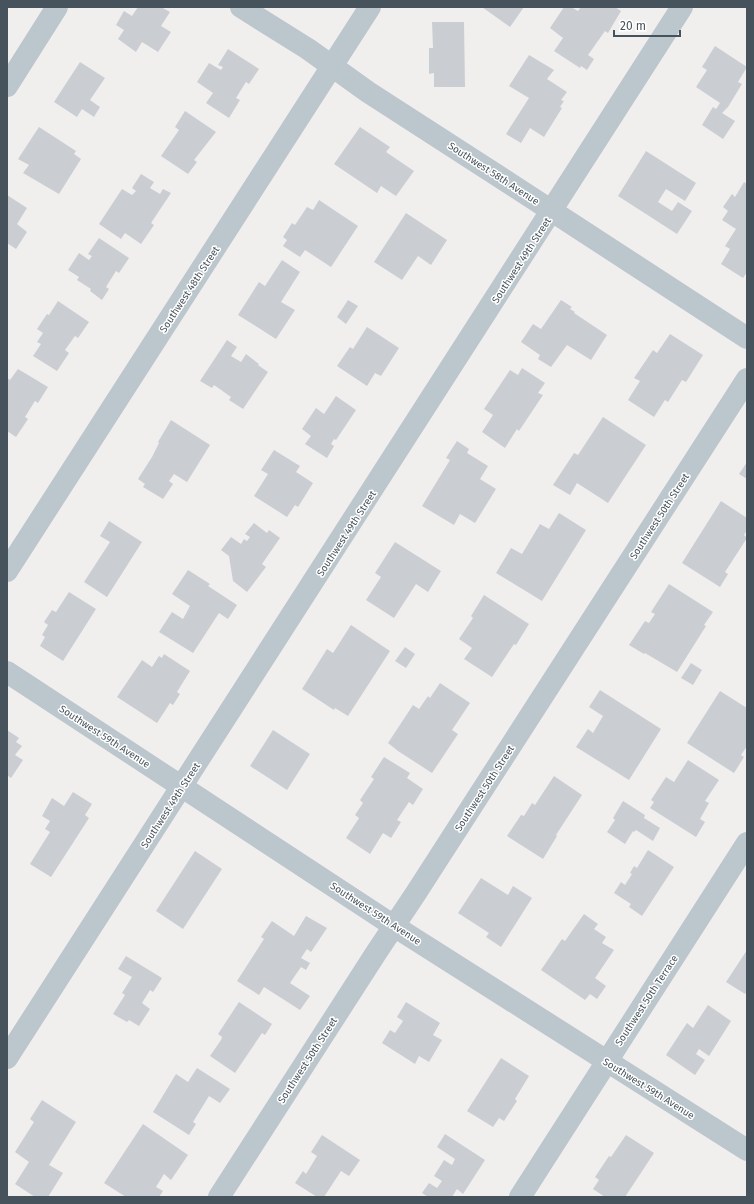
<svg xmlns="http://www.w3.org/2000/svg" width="754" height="1204" viewBox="0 0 754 1204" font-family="'Fira Sans',sans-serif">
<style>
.building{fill:#caced3}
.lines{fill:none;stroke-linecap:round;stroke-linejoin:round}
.minor{stroke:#bcc6cd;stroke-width:22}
.labels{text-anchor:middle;stroke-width:3;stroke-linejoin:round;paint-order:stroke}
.street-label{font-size:10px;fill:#46535c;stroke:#fff}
</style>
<rect width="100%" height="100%" fill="#f1eeee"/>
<g class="building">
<path d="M 138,7 L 161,7 L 170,12 L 161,26 L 171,32 L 158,52 L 142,42 L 136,52 L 118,39 L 124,30 L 116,25 L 124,11 L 132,16 Z"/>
<path d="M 482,7 L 524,7 L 510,27 Z"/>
<path d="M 564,7 L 571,7 L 578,11 L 581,7 L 615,7 L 621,11 L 608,33 L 605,31 L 588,55 L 594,59 L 587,70 L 581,66 L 580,68 L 554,51 L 563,38 L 550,28 Z"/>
<path d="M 432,22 L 464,22 L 465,87 L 434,87 L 434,73 L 429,74 L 429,48 L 433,48 Z"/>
<path d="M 715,46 L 747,67 L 738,82 L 742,84 L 728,107 L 722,113 L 735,121 L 723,139 L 702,125 L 713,107 L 716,109 L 720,103 L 696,87 L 707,70 L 702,67 Z"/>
<path d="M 228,49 L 259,69 L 249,84 L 246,82 L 236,98 L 240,100 L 229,118 L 206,103 L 213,93 L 197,82 L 209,63 L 221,70 L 223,67 L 218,65 Z"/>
<path d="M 529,55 L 554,70 L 547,79 L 567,92 L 561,100 L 564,101 L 560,107 L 562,108 L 544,137 L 530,128 L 521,143 L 506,134 L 529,98 L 509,86 Z"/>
<path d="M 80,62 L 105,78 L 90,100 L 100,107 L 94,117 L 82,109 L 77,117 L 54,102 Z"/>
<path d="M 185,111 L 216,132 L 194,160 L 197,162 L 188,174 L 161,156 L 179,130 L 175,127 Z"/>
<path d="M 39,127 L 76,151 L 74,154 L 81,159 L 59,194 L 23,173 L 29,165 L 18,159 Z"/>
<path d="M 360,127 L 390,147 L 386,152 L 414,171 L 396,196 L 381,186 L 377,193 L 334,164 Z"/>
<path d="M 646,151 L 696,183 L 685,201 L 666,189 L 658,202 L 672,211 L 678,202 L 692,211 L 677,234 L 618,196 Z"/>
<path d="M 141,174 L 154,182 L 150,188 L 160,194 L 163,189 L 171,193 L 151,223 L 154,225 L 141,244 L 125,233 L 121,239 L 99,224 L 122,189 L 132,195 L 136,191 L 132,188 Z"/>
<path d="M 744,182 L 747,184 L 747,272 L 743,278 L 721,264 L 730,249 L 725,246 L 736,229 L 722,220 L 728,211 L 723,207 L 732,194 L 735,197 Z"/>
<path d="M 7,195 L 27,208 L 17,224 L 27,232 L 16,249 L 7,243 Z"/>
<path d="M 319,200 L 358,226 L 331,267 L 305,250 L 300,257 L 283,246 L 287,240 L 283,237 L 292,223 L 295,225 L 307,207 L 313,210 Z"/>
<path d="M 406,213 L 447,240 L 431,265 L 418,256 L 402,280 L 374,262 Z"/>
<path d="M 99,238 L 129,258 L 119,273 L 116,271 L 106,287 L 109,289 L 102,300 L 90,291 L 91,289 L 77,280 L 79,277 L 68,270 L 79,253 L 89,260 L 92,256 L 88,254 Z"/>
<path d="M 282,260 L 300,272 L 281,302 L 295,310 L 276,339 L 238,315 L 259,282 L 265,286 Z"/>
<path d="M 348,300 L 358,306 L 346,324 L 337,317 Z"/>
<path d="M 561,300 L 572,307 L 570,309 L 575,312 L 574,313 L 607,335 L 591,360 L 567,345 L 551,367 L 538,359 L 540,355 L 521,342 L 533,324 L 541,329 Z"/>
<path d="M 58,301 L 89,322 L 78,338 L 75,336 L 65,350 L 69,353 L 57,371 L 33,356 L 41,344 L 37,342 L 43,333 L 37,329 L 47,314 L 49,315 Z"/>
<path d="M 367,327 L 399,348 L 381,376 L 375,373 L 367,386 L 337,366 L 350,347 L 353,349 Z"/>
<path d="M 670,334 L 703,355 L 686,382 L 682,380 L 668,402 L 665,400 L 654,417 L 628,400 L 640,381 L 634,378 L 653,350 L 657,353 Z"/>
<path d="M 227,340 L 237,347 L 231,356 L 241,362 L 246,354 L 259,364 L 258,365 L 268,372 L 243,409 L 229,400 L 231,397 L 214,385 L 212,388 L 200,381 Z"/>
<path d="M 522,368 L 545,383 L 538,393 L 543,395 L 519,431 L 517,429 L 505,448 L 482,432 L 493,415 L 484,409 L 510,370 L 518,375 Z"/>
<path d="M 18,369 L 48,387 L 38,403 L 35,401 L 25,417 L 28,419 L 16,437 L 7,431 L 7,378 L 10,380 Z"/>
<path d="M 336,396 L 356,410 L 336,440 L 334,439 L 331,444 L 334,446 L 327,458 L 305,444 L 311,436 L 302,429 L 316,408 L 324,414 Z"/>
<path d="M 603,417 L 646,445 L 608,503 L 577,483 L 570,495 L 553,485 L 574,453 L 578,455 Z"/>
<path d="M 171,420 L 210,445 L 187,482 L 174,474 L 169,481 L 173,484 L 163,499 L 143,487 L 145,484 L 138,479 L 152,457 L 159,443 L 158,442 Z"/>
<path d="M 457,441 L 469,449 L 467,453 L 488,466 L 480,479 L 496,489 L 475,523 L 460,514 L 454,525 L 422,506 L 450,460 L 446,458 Z"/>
<path d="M 274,450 L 300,466 L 296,472 L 313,483 L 298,507 L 295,505 L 287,517 L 254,496 L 268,474 L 261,470 Z"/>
<path d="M 747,462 L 747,479 L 739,474 Z"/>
<path d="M 721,501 L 747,518 L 747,530 L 744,535 L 747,538 L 725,572 L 728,574 L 720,587 L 682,563 Z"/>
<path d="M 559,513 L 586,530 L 542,601 L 496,573 L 511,548 L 522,554 L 540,524 L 549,529 Z"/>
<path d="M 109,521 L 142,542 L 107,597 L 84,582 L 110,542 L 100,536 Z"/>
<path d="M 254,523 L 267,533 L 269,530 L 280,538 L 262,564 L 266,567 L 247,592 L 233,581 L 229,556 L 221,550 L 231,537 L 241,544 L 244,539 L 247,541 L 250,537 L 245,534 Z"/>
<path d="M 395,542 L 441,571 L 428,592 L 416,584 L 394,618 L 366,600 L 381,577 L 375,573 Z"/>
<path d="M 188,570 L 210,584 L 208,586 L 237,605 L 228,619 L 219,613 L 193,653 L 159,632 L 172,612 L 183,619 L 190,606 L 172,594 Z"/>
<path d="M 669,584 L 713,612 L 704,625 L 706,626 L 677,672 L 645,653 L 644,654 L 629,645 L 645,621 L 649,623 L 655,614 L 651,612 Z"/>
<path d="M 69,592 L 96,609 L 63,661 L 40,646 L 45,637 L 42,635 L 48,625 L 44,622 L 52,610 L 56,612 Z"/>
<path d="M 484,595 L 529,624 L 516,645 L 514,644 L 492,677 L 464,659 L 472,648 L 459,639 L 473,618 L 471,616 Z"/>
<path d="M 351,625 L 390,651 L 348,716 L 335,708 L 334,710 L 302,689 L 327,649 L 333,653 Z"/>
<path d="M 405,647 L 415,654 L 406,668 L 395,661 Z"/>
<path d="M 164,654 L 190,671 L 177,692 L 180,694 L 173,705 L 170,703 L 157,723 L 117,697 L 142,660 L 152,667 L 159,656 L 162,658 Z"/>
<path d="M 691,663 L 702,670 L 693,685 L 681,678 Z"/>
<path d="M 440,683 L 470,703 L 452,730 L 458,734 L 432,773 L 398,751 L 388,743 L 413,705 L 419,709 L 428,696 L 430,698 Z"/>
<path d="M 600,690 L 661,729 L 629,780 L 576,747 L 588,729 L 593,733 L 603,716 L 589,707 Z"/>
<path d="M 720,691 L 747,708 L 747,746 L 741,755 L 744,757 L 734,773 L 687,743 Z"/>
<path d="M 7,730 L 19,738 L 16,742 L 22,746 L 15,755 L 23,760 L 11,778 L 7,775 Z"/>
<path d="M 273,730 L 310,754 L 287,790 L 250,766 Z"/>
<path d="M 384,757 L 410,773 L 407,778 L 423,789 L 413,805 L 409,802 L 397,820 L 401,822 L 391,838 L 383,833 L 370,854 L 346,838 L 359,818 L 355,815 L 363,803 L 360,800 L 374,779 L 371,777 Z"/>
<path d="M 688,760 L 719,780 L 705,801 L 709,803 L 700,819 L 705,822 L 696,837 L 650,808 L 654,802 L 651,800 L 666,777 L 674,782 Z"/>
<path d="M 554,776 L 582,795 L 556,835 L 557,836 L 543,859 L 507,836 L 521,815 L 524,816 L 532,803 L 535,805 Z"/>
<path d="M 73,792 L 92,804 L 85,815 L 89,818 L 51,877 L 30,864 L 50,832 L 45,829 L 50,821 L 42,816 L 52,798 L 64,806 Z"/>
<path d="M 623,801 L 645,815 L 644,818 L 660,828 L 653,841 L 636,830 L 634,832 L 633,831 L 625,844 L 607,832 L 615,820 L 613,818 Z"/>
<path d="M 648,850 L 674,867 L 642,916 L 629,907 L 631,904 L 614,893 L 621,882 L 625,885 L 632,874 L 630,873 L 634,866 L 637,868 Z"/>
<path d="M 195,851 L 222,869 L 183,929 L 156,911 Z"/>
<path d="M 481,878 L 508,895 L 513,886 L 532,898 L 501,947 L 486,937 L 489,933 L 458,913 Z"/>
<path d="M 584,914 L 598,924 L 594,929 L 606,937 L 602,943 L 614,950 L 595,978 L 606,986 L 597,999 L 590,994 L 585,1000 L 541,970 L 562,939 L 565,941 Z"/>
<path d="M 306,916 L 327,928 L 311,952 L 307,949 L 301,958 L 310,963 L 306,970 L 301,967 L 290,983 L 310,996 L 300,1010 L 264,987 L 259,995 L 237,981 L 264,939 L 261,937 L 272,921 L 294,936 Z"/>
<path d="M 747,950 L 747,991 L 745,994 L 726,982 Z"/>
<path d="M 126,956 L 162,978 L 153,992 L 150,990 L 142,1003 L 150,1009 L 139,1026 L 129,1020 L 127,1022 L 113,1014 L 125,995 L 122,993 L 132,977 L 118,969 Z"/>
<path d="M 239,1002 L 272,1024 L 265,1035 L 262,1033 L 235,1073 L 210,1056 L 221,1040 L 222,1037 L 218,1034 Z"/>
<path d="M 406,1002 L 440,1023 L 433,1035 L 442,1040 L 429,1062 L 419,1056 L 415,1064 L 382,1043 L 390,1030 L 395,1033 L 403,1021 L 397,1017 Z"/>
<path d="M 708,1005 L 731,1021 L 709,1056 L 699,1049 L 696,1054 L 705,1060 L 695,1075 L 666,1055 L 687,1023 L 693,1028 Z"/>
<path d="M 501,1058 L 529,1076 L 515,1099 L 517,1101 L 504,1121 L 499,1118 L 493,1127 L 467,1111 Z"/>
<path d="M 197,1068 L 230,1089 L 220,1103 L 209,1096 L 193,1122 L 196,1124 L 189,1135 L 153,1112 L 176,1074 L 188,1082 Z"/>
<path d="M 42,1100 L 76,1122 L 49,1165 L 63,1173 L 48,1197 L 35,1197 L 15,1184 L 29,1162 L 15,1152 L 34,1122 L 30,1119 Z"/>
<path d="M 143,1124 L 188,1155 L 171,1180 L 164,1174 L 156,1187 L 163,1191 L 159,1197 L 126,1197 L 104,1183 Z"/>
<path d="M 445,1134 L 485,1160 L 463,1194 L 457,1189 L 452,1197 L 428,1197 L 422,1193 L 429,1183 L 437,1188 L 442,1181 L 434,1176 L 444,1160 L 452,1165 L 455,1159 L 437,1147 Z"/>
<path d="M 322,1135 L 360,1160 L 349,1176 L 341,1171 L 324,1197 L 317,1197 L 295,1183 L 303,1171 L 306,1174 L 317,1156 L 311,1152 Z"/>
<path d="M 626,1135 L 654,1153 L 625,1197 L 605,1197 L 593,1189 L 599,1180 L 595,1177 L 609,1156 L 611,1157 Z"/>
</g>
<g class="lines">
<g class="minor">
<path d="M 241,7 L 308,49 L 368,92 L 512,185 L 747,338"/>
<path d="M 7,86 L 57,7"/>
<path d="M 7,571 L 370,7"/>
<path d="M 7,672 L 394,926 L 747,1150"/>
<path d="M 7,1058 L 682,7"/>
<path d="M 219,1197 L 376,953 L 416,893 L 747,379"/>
<path d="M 520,1197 L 747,843"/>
</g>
</g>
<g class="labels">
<g class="street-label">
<text transform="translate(494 173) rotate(33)" y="4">Southwest 58th Avenue</text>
<text transform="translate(521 260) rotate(-57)" y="4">Southwest 49th Street</text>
<text transform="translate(189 289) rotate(-57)" y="4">Southwest 48th Street</text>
<text transform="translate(659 516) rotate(-57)" y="4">Southwest 50th Street</text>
<text transform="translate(346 533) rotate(-57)" y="4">Southwest 49th Street</text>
<text transform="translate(105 736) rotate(33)" y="4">Southwest 59th Avenue</text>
<text transform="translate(484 788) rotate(-57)" y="4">Southwest 50th Street</text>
<text transform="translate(170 805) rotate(-57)" y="4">Southwest 49th Street</text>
<text transform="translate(376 913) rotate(33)" y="4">Southwest 59th Avenue</text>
<text transform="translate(646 1000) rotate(-57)" y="4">Southwest 50th Terrace</text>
<text transform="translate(307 1060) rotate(-57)" y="4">Southwest 50th Street</text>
<text transform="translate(649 1088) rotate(32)" y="4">Southwest 59th Avenue</text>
</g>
</g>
<rect width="754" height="1204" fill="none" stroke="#46535c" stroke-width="16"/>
<path d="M614 30v6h66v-6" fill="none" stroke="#46535c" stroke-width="2"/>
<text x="620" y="30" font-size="12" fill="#46535c" stroke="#ffffff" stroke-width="3" paint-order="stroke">20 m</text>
</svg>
